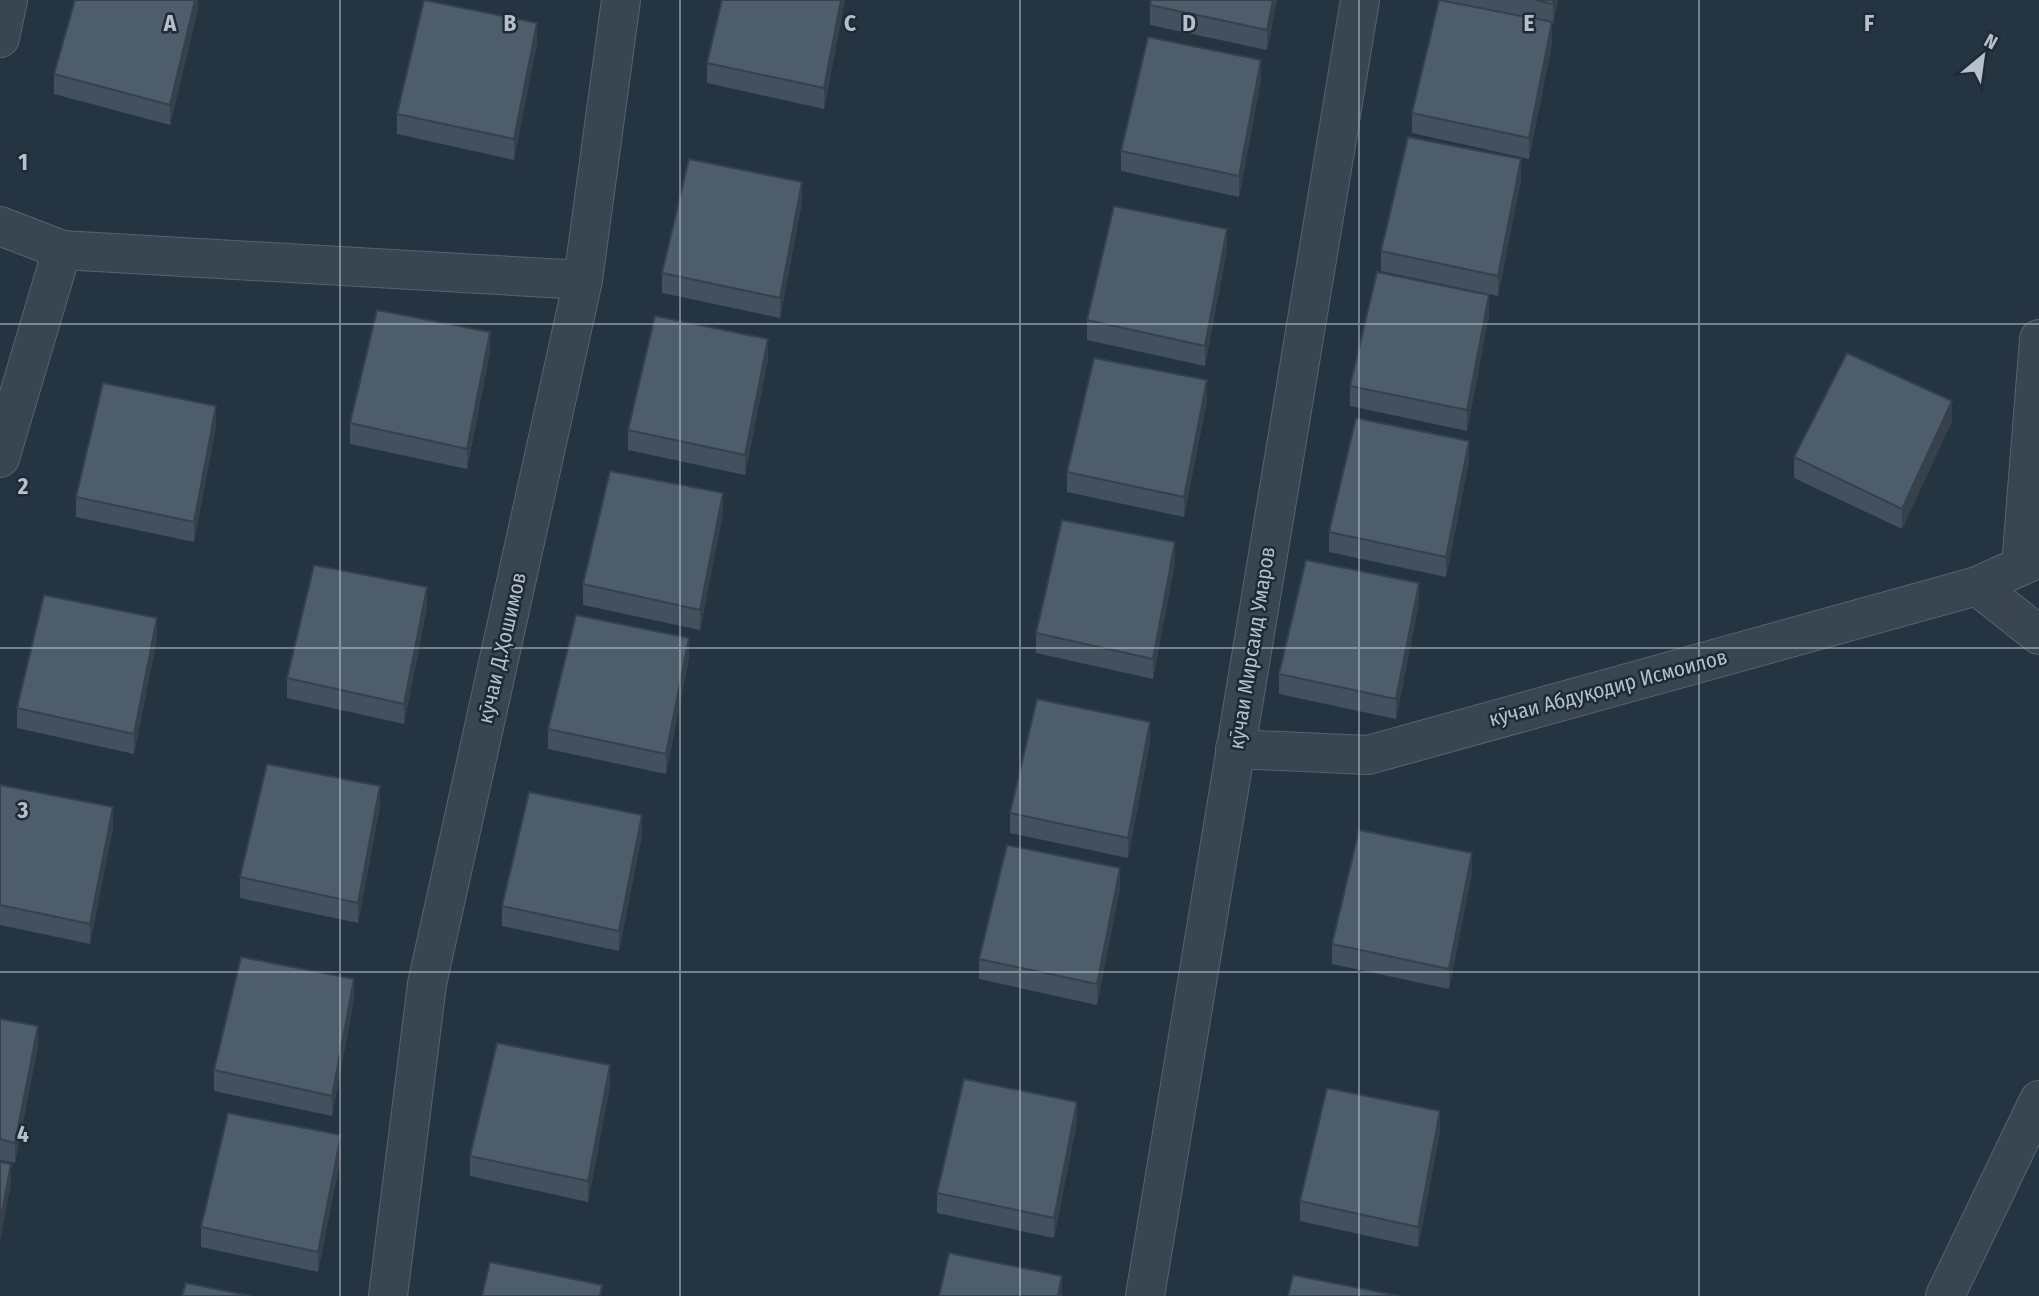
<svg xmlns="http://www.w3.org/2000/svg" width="2039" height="1296" viewBox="0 0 2039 1296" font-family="'Fira Sans Condensed',sans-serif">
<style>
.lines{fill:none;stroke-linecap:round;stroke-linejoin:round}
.minor-casing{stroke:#57636e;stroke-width:40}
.tertiary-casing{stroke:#57636e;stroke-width:40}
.minor{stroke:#394550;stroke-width:38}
.tertiary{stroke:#394550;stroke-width:38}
.wall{fill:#43505d}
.shaded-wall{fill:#37414c}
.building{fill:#4e5d6c;stroke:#37414c;stroke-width:2}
.grid{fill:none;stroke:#b6c0cb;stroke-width:2;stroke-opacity:0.55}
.labels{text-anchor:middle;stroke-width:5;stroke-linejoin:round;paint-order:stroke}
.street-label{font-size:21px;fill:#b6c0cb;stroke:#1e2a36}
.grid-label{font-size:23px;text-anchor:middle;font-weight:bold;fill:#b6c0cb;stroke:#1e2a36;stroke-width:5;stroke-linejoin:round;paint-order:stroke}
</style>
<rect width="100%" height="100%" fill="#253441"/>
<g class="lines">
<defs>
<g id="minor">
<path d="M 0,38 L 8,0"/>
<path d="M 0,226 L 62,250 L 583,280"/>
<path d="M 0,458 L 62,250"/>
<path d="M 2021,566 L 2039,339"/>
<path d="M 1977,586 L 2039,635"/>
<path d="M 1235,749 L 1368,755 L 1977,586 L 2039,558"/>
<path d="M 388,1296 L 427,984 L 583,280 L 621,0"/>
<path d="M 1945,1296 L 2039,1100"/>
</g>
<path id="tertiary" d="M 1145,1296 L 1360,0"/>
</defs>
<use href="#minor" class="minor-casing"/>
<use href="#tertiary" class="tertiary-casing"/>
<use href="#minor" class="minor"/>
<use href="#tertiary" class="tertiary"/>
</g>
<g class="wall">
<path d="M 198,0 L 198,9 L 170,125 L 54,94 L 54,74 Z"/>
<path d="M 845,0 L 824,109 L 707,83 L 707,63 Z"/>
<path d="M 1277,0 L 1267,50 L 1150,25 L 1150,5 Z"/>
<path d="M 1442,0 L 1558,0 L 1553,24 L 1552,24 L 1552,43 L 1529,159 L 1412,133 L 1412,113 Z"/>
<path d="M 537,43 L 514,160 L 397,134 L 397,114 Z"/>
<path d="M 1261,80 L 1239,197 L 1121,171 L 1121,151 Z"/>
<path d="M 1521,180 L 1498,296 L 1381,271 L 1381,251 Z"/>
<path d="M 802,202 L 780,318 L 662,293 L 662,273 Z"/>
<path d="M 1227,249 L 1205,366 L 1087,340 L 1087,320 Z"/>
<path d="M 1489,315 L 1467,431 L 1350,406 L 1350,386 Z"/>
<path d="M 490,352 L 467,469 L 350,444 L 350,423 Z"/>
<path d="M 768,359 L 745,475 L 628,450 L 628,430 Z"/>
<path d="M 1207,400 L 1184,517 L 1067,492 L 1067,472 Z"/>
<path d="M 1952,421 L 1902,529 L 1794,478 L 1794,457 Z"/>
<path d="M 216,426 L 194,542 L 76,517 L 76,497 Z"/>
<path d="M 1469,461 L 1446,577 L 1329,552 L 1329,532 Z"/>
<path d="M 723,513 L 700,630 L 583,605 L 583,584 Z"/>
<path d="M 1175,562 L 1153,679 L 1036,653 L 1036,633 Z"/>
<path d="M 1419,603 L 1396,719 L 1279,694 L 1279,674 Z"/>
<path d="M 427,607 L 404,724 L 287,698 L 287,678 Z"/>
<path d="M 157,638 L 134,754 L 17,728 L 17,708 Z"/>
<path d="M 689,658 L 666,774 L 548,749 L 548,729 Z"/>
<path d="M 1150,742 L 1128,858 L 1010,833 L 1010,813 Z"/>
<path d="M 0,785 L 113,828 L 90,944 L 0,925 Z"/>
<path d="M 380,806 L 358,923 L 240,898 L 240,877 Z"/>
<path d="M 642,835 L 619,951 L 502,926 L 502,906 Z"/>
<path d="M 1472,873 L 1449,989 L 1332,964 L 1332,944 Z"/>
<path d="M 1120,888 L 1097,1005 L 979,979 L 979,959 Z"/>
<path d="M 354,999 L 332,1116 L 214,1091 L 214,1070 Z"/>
<path d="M 0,1019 L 38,1046 L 15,1163 L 0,1160 Z"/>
<path d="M 610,1086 L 588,1202 L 470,1176 L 470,1156 Z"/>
<path d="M 1077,1122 L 1054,1238 L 937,1213 L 937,1193 Z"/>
<path d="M 1440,1131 L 1418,1247 L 1300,1221 L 1300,1201 Z"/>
<path d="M 341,1156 L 318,1272 L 201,1247 L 201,1227 Z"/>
</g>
<g class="shaded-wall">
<path d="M 195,0 L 198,0 L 198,9 L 170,125 L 170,105 Z"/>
<path d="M 841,0 L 845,0 L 824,109 L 824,88 Z"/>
<path d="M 1273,0 L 1277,0 L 1267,50 L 1267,30 Z"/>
<path d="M 1554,0 L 1558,0 L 1553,24 L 1553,4 Z"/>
<path d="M 1552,22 L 1552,43 L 1529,159 L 1529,138 Z"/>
<path d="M 537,23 L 537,43 L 514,160 L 514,139 Z"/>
<path d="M 1261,60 L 1261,80 L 1239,197 L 1239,176 Z"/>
<path d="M 1521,159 L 1521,180 L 1498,296 L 1498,276 Z"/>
<path d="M 802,182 L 802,202 L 780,318 L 780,298 Z"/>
<path d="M 1227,229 L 1227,249 L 1205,366 L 1205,346 Z"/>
<path d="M 1489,295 L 1489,315 L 1467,431 L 1467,410 Z"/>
<path d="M 490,332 L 490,352 L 467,469 L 467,449 Z"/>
<path d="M 768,339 L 768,359 L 745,475 L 745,455 Z"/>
<path d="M 1207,380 L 1207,400 L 1184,517 L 1184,497 Z"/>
<path d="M 1952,401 L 1952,421 L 1902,529 L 1902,509 Z"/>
<path d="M 216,406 L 216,426 L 194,542 L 194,522 Z"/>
<path d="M 1469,441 L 1469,461 L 1446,577 L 1446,557 Z"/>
<path d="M 723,493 L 723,513 L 700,630 L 700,610 Z"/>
<path d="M 1175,542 L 1175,562 L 1153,679 L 1153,659 Z"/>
<path d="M 1419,583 L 1419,603 L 1396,719 L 1396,699 Z"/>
<path d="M 427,587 L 427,607 L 404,724 L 404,704 Z"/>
<path d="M 157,618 L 157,638 L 134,754 L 134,734 Z"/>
<path d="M 689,638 L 689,658 L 666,774 L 666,754 Z"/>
<path d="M 1150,722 L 1150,742 L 1128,858 L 1128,838 Z"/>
<path d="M 380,786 L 380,806 L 358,923 L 358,903 Z"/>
<path d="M 113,807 L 113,828 L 90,944 L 90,924 Z"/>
<path d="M 642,815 L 642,835 L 619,951 L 619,931 Z"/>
<path d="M 1472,853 L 1472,873 L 1449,989 L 1449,969 Z"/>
<path d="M 1120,868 L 1120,888 L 1097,1005 L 1097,984 Z"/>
<path d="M 354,979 L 354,999 L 332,1116 L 332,1096 Z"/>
<path d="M 38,1026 L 38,1046 L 15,1163 L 15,1143 Z"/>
<path d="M 610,1065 L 610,1086 L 588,1202 L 588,1181 Z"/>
<path d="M 1077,1102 L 1077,1122 L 1054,1238 L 1054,1218 Z"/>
<path d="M 1440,1111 L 1440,1131 L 1418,1247 L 1418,1227 Z"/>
<path d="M 341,1135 L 341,1156 L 318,1272 L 318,1252 Z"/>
<path d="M 11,1164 L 11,1184 L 0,1242 L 0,1222 Z"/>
<path d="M 1062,1276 L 1062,1296 L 1058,1296 Z"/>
</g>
<g class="building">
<path d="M 75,0 L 195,0 L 170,105 L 54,74 Z"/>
<path d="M 424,0 L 537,23 L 514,139 L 397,114 Z"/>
<path d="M 722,0 L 841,0 L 824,88 L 707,63 Z"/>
<path d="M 1151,0 L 1273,0 L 1267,30 L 1150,5 Z"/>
<path d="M 1439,0 L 1552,22 L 1529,138 L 1412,113 Z"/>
<path d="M 1535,0 L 1554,0 L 1553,4 Z"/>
<path d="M 1148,37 L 1261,60 L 1239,176 L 1121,151 Z"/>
<path d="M 1408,137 L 1521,159 L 1498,276 L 1381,251 Z"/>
<path d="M 689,159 L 802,182 L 780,298 L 662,273 Z"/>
<path d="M 1114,206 L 1227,229 L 1205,346 L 1087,320 Z"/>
<path d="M 1377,272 L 1489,295 L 1467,410 L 1350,386 Z"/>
<path d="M 377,310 L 490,332 L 467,449 L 350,423 Z"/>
<path d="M 655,316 L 768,339 L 745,455 L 628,430 Z"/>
<path d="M 1847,353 L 1952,401 L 1902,509 L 1794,457 Z"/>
<path d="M 1094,358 L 1207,380 L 1184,497 L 1067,472 Z"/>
<path d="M 103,383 L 216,406 L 194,522 L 76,497 Z"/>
<path d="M 1356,418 L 1469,441 L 1446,557 L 1329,532 Z"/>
<path d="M 610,471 L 723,493 L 700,610 L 583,584 Z"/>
<path d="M 1062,520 L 1175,542 L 1153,659 L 1036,633 Z"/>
<path d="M 1306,560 L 1419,583 L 1396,699 L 1279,674 Z"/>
<path d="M 314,565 L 427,587 L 404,704 L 287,678 Z"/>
<path d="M 44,595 L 157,618 L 134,734 L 17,708 Z"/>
<path d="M 576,615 L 689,638 L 666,754 L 548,729 Z"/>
<path d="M 1037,699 L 1150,722 L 1128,838 L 1010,813 Z"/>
<path d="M 267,764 L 380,786 L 358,903 L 240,877 Z"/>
<path d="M 0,785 L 113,807 L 90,924 L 0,905 Z"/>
<path d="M 529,792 L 642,815 L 619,931 L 502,906 Z"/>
<path d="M 1359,830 L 1472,853 L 1449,969 L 1332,944 Z"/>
<path d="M 1007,845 L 1120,868 L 1097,984 L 979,959 Z"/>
<path d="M 241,957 L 354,979 L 332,1096 L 214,1070 Z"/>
<path d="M 0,1019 L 38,1026 L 15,1143 L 0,1139 Z"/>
<path d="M 497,1043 L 610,1065 L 588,1181 L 470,1156 Z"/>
<path d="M 964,1079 L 1077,1102 L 1054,1218 L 937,1193 Z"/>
<path d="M 1327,1088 L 1440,1111 L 1418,1227 L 1300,1201 Z"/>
<path d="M 228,1113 L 341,1135 L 318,1252 L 201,1227 Z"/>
<path d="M 0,1162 L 11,1164 L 0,1222 Z"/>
<path d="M 949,1253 L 1062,1276 L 1058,1296 L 939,1296 Z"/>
<path d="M 490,1262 L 602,1285 L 600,1296 L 482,1296 Z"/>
<path d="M 1293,1275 L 1399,1296 L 1288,1296 Z"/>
<path d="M 186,1283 L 251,1296 L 182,1296 Z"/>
</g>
<path class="grid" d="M 340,0 L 340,1296M 680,0 L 680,1296M 1020,0 L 1020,1296M 1359,0 L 1359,1296M 1699,0 L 1699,1296M 0,324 L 2039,324M 0,648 L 2039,648M 0,972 L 2039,972"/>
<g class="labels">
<g class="street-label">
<text transform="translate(502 648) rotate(-77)" y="7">кӯчаи Д.Ҳошимов</text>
<text transform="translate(1252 648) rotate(-81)" y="7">кӯчаи Мирсаид Умаров</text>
<text transform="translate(1608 688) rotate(-15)" y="7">кӯчаи Абдуқодир Исмоилов</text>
</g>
</g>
<g class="grid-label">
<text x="170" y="31">A</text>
<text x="510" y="31">B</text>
<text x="850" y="31">C</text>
<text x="1189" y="31">D</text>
<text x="1529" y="31">E</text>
<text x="1869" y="31">F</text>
<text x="23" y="170">1</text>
<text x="23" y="494">2</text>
<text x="23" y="818">3</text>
<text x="23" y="1142">4</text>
</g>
<g transform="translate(1983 56) rotate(29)" stroke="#1e2a36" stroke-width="5" paint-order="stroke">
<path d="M0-5L12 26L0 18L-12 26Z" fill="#b6c0cb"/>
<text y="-10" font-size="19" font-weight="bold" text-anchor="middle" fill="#b6c0cb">N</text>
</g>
</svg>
